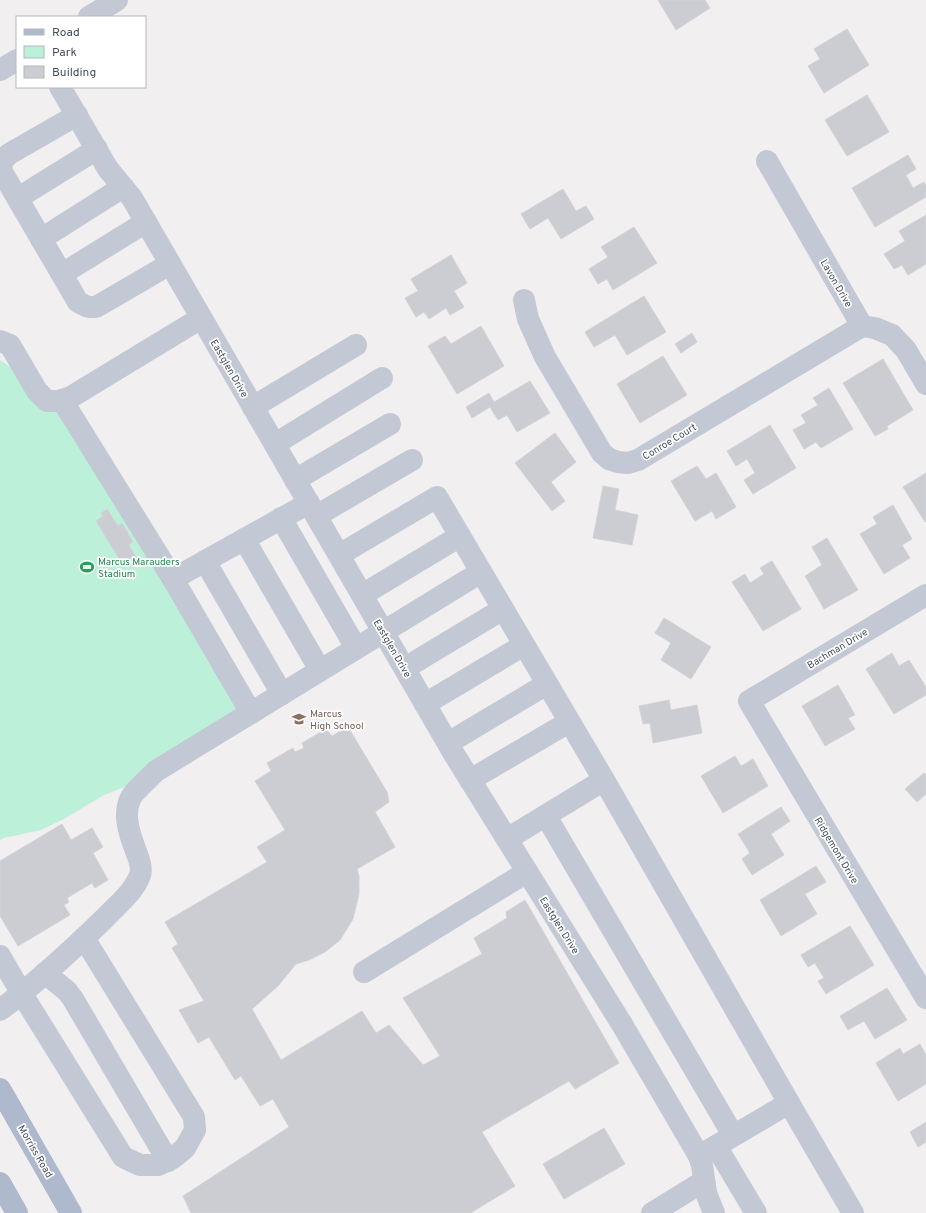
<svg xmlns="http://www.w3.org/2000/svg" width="926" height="1213" viewBox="0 0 926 1213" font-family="Overpass,sans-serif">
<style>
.green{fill:#bcf0d9}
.building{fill:#cbcdd3;stroke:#d3d3da}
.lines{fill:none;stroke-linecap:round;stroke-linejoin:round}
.minor{stroke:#c2c8d4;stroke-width:22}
.major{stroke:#aeb9ce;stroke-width:22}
.labels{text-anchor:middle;stroke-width:3.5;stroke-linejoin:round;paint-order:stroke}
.street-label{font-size:10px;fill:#464e5c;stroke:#fff}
.leisure-label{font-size:10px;fill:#27864d;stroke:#fff;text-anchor:start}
.education-label{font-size:10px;fill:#785e54;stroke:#fff;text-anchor:start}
</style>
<rect width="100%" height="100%" fill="#f1efef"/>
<path class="green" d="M 0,360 L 83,416 L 264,718 L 191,761 L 104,795 L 64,819 L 41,830 L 4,838 L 0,840 Z"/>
<g class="building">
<path d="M 658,0 L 705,0 L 710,8 L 676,30 Z"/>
<path d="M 847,29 L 869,65 L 824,93 L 808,66 L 820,59 L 814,49 Z"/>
<path d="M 867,95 L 889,132 L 847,156 L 825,120 Z"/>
<path d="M 908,155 L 916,169 L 906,175 L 913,188 L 924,182 L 926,186 L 926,197 L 875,227 L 852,188 Z"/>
<path d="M 563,189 L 576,211 L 586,206 L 594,219 L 561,239 L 548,218 L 530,229 L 521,214 Z"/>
<path d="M 926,215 L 926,264 L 908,275 L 902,265 L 894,269 L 884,254 L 905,241 L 899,231 Z"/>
<path d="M 634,227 L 657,263 L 613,290 L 607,279 L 598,284 L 589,269 L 608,257 L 601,247 Z"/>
<path d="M 451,255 L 467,283 L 454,291 L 464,307 L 450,315 L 446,308 L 429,319 L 424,312 L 416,317 L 405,298 L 418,291 L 411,279 Z"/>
<path d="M 644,296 L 666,332 L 627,355 L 615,335 L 594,347 L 585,332 Z"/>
<path d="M 481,326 L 504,366 L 457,394 L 428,346 L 445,336 L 451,344 Z"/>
<path d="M 692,333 L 697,342 L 681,353 L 675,344 Z"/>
<path d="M 663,356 L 687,395 L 640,423 L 617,384 Z"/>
<path d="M 883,359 L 913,410 L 887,426 L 888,429 L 875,436 L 843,383 Z"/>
<path d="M 530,381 L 550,413 L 517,432 L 507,415 L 498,420 L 490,407 L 472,418 L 466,407 L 489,393 L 494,402 Z"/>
<path d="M 829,388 L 853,429 L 821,448 L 816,442 L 804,449 L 793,430 L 806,423 L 801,415 L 818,405 L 813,398 Z"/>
<path d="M 770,425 L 796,468 L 753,494 L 744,480 L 755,473 L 747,459 L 736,466 L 727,451 Z"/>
<path d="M 555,433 L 576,462 L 551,482 L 565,501 L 552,511 L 515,463 Z"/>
<path d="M 697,466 L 706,479 L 716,473 L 736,507 L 716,519 L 712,511 L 695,521 L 671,481 Z"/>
<path d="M 926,473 L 926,521 L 925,522 L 903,487 Z"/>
<path d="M 603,486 L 619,489 L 615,510 L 638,515 L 632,545 L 593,538 Z"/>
<path d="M 893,505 L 912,539 L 902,545 L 910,558 L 884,574 L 860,534 L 877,524 L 873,517 Z"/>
<path d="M 107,509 L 118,526 L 122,523 L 133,542 L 129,545 L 139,562 L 131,567 L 129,562 L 123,565 L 96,521 L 103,516 L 101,513 Z"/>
<path d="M 827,538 L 858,590 L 824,609 L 805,576 L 822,565 L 812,547 Z"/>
<path d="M 772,561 L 801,609 L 763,631 L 732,582 L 745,574 L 750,583 L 764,574 L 760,568 Z"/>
<path d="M 664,618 L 711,647 L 691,679 L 661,660 L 671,643 L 655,633 Z"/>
<path d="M 892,653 L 899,666 L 909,660 L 926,687 L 926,695 L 894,714 L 866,669 Z"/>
<path d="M 838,685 L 855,715 L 848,718 L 855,729 L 825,746 L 802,706 Z"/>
<path d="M 669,700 L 671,710 L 697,705 L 702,733 L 653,743 L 650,723 L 643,724 L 639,706 Z"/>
<path d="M 348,727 L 387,792 L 389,802 L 375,812 L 395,847 L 357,869 L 359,876 L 359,894 L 353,919 L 340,940 L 325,952 L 309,960 L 296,964 L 278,986 L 252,1009 L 281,1060 L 362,1011 L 376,1033 L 389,1025 L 423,1065 L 440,1056 L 403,998 L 482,954 L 474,938 L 507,918 L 506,912 L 525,900 L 619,1063 L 575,1089 L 569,1081 L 482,1132 L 515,1186 L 472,1212 L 472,1213 L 191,1213 L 183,1196 L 289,1127 L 273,1099 L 260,1106 L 241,1076 L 235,1080 L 209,1037 L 198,1043 L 179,1010 L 204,1001 L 172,948 L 178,944 L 165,922 L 267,862 L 257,847 L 285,830 L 255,781 L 271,771 L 267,763 L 293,748 L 295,752 L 304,748 L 302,743 L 326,729 L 332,736 Z"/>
<path d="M 735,756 L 741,766 L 753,759 L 768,786 L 723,813 L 701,776 Z"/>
<path d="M 924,773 L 926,775 L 926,794 L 917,802 L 905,789 Z"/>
<path d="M 781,807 L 790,821 L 771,834 L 784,855 L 752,875 L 742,859 L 750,853 L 738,834 Z"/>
<path d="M 62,824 L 71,840 L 92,828 L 103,847 L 93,853 L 108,880 L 95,888 L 92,883 L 67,898 L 69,902 L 64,905 L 70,915 L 18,946 L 0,916 L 0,861 Z"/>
<path d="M 816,866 L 826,882 L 805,894 L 817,914 L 781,936 L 760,900 Z"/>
<path d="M 850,926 L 874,965 L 826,994 L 818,981 L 824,978 L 815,963 L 808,967 L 801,955 Z"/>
<path d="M 887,988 L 907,1020 L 875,1039 L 864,1021 L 848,1030 L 840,1016 Z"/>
<path d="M 920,1044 L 926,1055 L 926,1084 L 898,1101 L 876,1063 L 900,1048 L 903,1054 Z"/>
<path d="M 926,1122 L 926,1142 L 918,1147 L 910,1132 Z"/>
<path d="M 604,1128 L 625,1164 L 564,1199 L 543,1164 Z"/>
</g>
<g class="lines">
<g class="minor">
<path d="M 89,17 L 117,0"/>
<path d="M 0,70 L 17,60"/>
<path d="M 60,87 L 108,169 L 132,198 L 454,754 L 623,1026 L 699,1156 L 702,1165 L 706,1193 L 714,1213"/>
<path d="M 77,115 L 9,154 L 1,162 L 2,172 L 78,302 L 88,307 L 96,307 L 170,264"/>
<path d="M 767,161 L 862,326 L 875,328 L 892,335 L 906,350 L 926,384"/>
<path d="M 18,198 L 97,149"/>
<path d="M 41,239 L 123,187"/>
<path d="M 62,274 L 146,222"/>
<path d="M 524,300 L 528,319 L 545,357 L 602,453 L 609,459 L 618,462 L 628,463 L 638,460 L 862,326"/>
<path d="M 0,341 L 10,345 L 37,391 L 47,401 L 59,401 L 71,397 L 201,318"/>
<path d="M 62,400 L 173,579 L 309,503"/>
<path d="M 253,407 L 356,345"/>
<path d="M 275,444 L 382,378"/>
<path d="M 295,480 L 390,424"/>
<path d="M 316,516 L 412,460"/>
<path d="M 281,518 L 356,648"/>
<path d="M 244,539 L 320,670"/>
<path d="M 339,555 L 437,497 L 460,536 L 604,780 L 507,839"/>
<path d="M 205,561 L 282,694"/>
<path d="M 173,579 L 251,713"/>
<path d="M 362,595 L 460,536"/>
<path d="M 926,595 L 749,701 L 926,998"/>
<path d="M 405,668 L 503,609"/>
<path d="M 425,704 L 524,645"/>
<path d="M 448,743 L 547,684"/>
<path d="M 470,780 L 569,722"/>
<path d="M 604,780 L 789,1103"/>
<path d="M 546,816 L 733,1135"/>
<path d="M 0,956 L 22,994 L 123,1157 L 140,1165 L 158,1165 L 173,1158 L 185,1148 L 195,1130 L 194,1117 L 84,938"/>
<path d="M 364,972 L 527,872"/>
<path d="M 45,973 L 67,991 L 73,999 L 168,1161"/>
<path d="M 0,1010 C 38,982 72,950 106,917 C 118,904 134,892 140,875 C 142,869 139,859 137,854 C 130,836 120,810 134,793 C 141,785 149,778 156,771 L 481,572"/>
<path d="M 716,1146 L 756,1213"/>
<path d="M 699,1156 L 789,1103 L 853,1213"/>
<path d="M 652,1213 L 704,1181"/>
</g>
<g class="major">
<path d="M 0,1089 L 71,1213"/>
<path d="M 0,1183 L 17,1213"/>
</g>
</g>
<defs>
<symbol id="stadium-bare" viewBox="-9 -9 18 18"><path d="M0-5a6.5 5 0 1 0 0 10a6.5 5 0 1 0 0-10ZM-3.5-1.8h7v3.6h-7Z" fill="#2e9e5b" stroke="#fff" stroke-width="2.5" paint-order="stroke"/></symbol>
<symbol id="school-bare" viewBox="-9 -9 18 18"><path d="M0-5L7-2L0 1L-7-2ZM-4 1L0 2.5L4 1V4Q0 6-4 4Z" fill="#8d6e63" stroke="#fff" stroke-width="2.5" paint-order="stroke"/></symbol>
</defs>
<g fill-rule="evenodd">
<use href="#stadium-bare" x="77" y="557" width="20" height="20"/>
<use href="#school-bare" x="289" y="709" width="20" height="20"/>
</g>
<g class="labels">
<g class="street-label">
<text transform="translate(837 283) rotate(60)" y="4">Lavon Drive</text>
<text transform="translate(230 368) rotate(60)" y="4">Eastglen Drive</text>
<text transform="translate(669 441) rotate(-31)" y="4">Conroe Court</text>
<text transform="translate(393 648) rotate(60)" y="4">Eastglen Drive</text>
<text transform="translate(837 648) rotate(-31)" y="4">Bachman Drive</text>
<text transform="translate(837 850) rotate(59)" y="4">Ridgemont Drive</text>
<text transform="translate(560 925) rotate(58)" y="4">Eastglen Drive</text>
<text transform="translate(36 1151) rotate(60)" y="4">Morriss Road</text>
</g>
<g class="leisure-label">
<text x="98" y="565">Marcus Marauders<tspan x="98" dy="12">Stadium</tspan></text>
</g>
<g class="education-label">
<text x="310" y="717">Marcus<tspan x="310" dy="12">High School</tspan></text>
</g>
</g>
<rect x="16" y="16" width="130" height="72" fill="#ffffff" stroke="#b5b8be"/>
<rect x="24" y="29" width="20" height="6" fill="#aeb9ce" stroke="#b5b8be"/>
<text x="52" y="36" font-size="12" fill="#464e5c">Road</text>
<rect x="24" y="46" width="20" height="12" fill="#bcf0d9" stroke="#b5b8be"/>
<text x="52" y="56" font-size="12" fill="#464e5c">Park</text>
<rect x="24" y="66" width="20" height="12" fill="#cbcdd3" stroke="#b5b8be"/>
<text x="52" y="76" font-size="12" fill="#464e5c">Building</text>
</svg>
